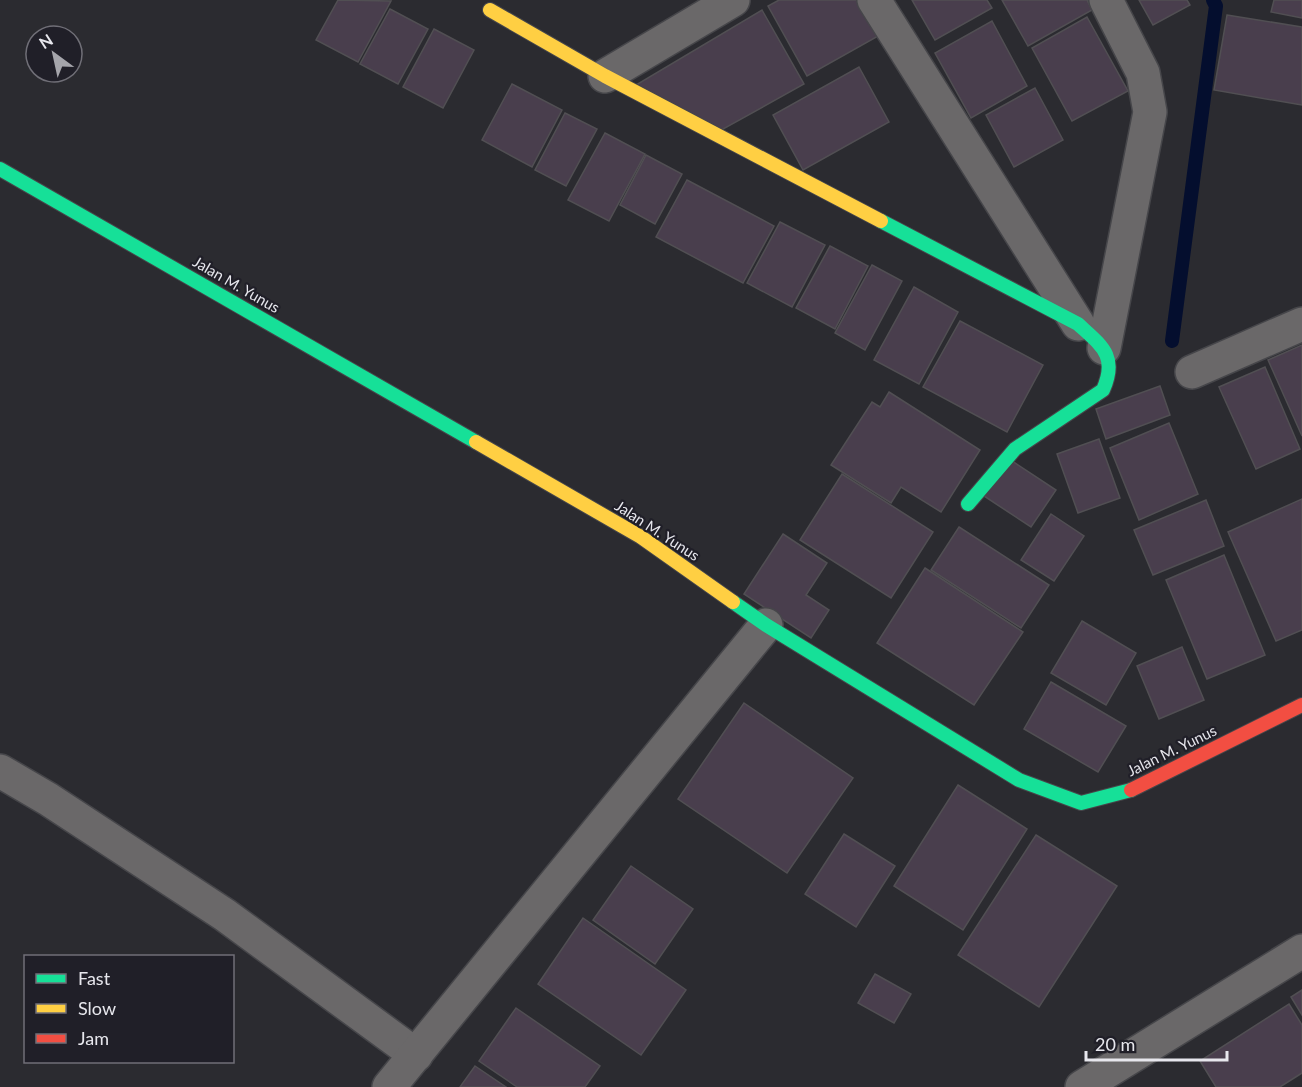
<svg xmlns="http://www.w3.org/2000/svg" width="1302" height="1087" viewBox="0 0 1302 1087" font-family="Lato,sans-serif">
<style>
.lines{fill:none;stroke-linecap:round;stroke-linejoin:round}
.stream{stroke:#040e2e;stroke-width:14}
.building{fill:#493e4d;stroke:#514f53;stroke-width:1.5}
.street-casing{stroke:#46464a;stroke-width:36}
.fast-casing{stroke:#46464a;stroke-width:16}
.slow-casing{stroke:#46464a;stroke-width:16}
.jam-casing{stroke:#46464a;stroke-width:16}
.street{stroke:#6a6869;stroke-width:33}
.fast{stroke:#16e098;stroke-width:14}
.slow{stroke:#ffcf43;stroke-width:14}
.jam{stroke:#f24e42;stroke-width:14}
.labels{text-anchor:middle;stroke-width:4.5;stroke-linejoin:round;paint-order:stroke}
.street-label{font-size:15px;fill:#e7e7ed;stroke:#201f28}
</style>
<rect width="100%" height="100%" fill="#2b2b30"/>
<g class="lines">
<path class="stream" d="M 1172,341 L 1216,6 L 1213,0"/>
</g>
<g class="building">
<path d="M 338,0 L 391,1 L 358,62 L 316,40 Z"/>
<path d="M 779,0 L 861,0 L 880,35 L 807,76 L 768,6 Z"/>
<path d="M 912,0 L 987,0 L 992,8 L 935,40 Z"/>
<path d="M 1002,0 L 1087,0 L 1092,10 L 1028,46 Z"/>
<path d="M 1139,0 L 1187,0 L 1190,5 L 1153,25 Z"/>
<path d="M 1274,0 L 1302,0 L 1302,18 L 1271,12 Z"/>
<path d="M 390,9 L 428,29 L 398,84 L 360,64 Z"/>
<path d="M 762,10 L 804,84 L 716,133 L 636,85 Z"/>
<path d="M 1227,15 L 1302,27 L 1302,105 L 1214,90 Z"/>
<path d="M 1087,17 L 1128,91 L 1072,121 L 1032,48 Z"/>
<path d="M 992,21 L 1027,86 L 971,118 L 935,53 Z"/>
<path d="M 434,29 L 474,50 L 443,108 L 403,87 Z"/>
<path d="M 859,67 L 889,122 L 803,170 L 773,115 Z"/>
<path d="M 512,84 L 562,110 L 532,167 L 482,140 Z"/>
<path d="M 1035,88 L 1063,140 L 1014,167 L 986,115 Z"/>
<path d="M 565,113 L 597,129 L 566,186 L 535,170 Z"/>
<path d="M 605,133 L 645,154 L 609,221 L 568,200 Z"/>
<path d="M 646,155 L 682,174 L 655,224 L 620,205 Z"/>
<path d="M 687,180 L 774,226 L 743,283 L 656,237 Z"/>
<path d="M 780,222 L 825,245 L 792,307 L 747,283 Z"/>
<path d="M 830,246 L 868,266 L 835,329 L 796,308 Z"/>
<path d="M 872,265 L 902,281 L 865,350 L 835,333 Z"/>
<path d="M 914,287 L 958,312 L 919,384 L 874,360 Z"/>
<path d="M 960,321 L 1043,365 L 1007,432 L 923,387 Z"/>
<path d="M 1302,345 L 1302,436 L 1268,360 Z"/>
<path d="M 1265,367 L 1300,449 L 1256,469 L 1219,387 Z"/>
<path d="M 1160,386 L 1170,415 L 1106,439 L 1096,409 Z"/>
<path d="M 889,392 L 980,450 L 941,512 L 901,487 L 891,503 L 831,465 L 872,402 L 880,407 Z"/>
<path d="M 1169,423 L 1198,494 L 1139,520 L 1110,448 Z"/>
<path d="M 1099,439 L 1120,498 L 1078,513 L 1057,454 Z"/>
<path d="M 1009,459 L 1056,490 L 1031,527 L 984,496 Z"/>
<path d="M 842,474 L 933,532 L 891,598 L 800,540 Z"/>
<path d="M 1302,499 L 1302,630 L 1276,641 L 1228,532 Z"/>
<path d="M 1206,500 L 1224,546 L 1153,575 L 1134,530 Z"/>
<path d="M 1051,514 L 1084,536 L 1054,581 L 1021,560 Z"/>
<path d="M 959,527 L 1049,585 L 1021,628 L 931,570 Z"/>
<path d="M 783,534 L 827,563 L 806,595 L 829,610 L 811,638 L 744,594 Z"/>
<path d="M 1224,555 L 1265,655 L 1207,679 L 1166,580 Z"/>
<path d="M 925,568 L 1023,632 L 974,705 L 877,643 Z"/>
<path d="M 1082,621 L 1136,653 L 1106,705 L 1051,673 Z"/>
<path d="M 1182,647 L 1204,700 L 1159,719 L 1137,666 Z"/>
<path d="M 1051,682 L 1126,726 L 1098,772 L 1024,729 Z"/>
<path d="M 744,703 L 853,778 L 787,873 L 678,799 Z"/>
<path d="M 958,785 L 1027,829 L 963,930 L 894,886 Z"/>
<path d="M 844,834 L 895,866 L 856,927 L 805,894 Z"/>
<path d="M 1036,835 L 1117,886 L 1039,1007 L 958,955 Z"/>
<path d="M 631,866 L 693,909 L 655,964 L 593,920 Z"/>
<path d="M 583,918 L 686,990 L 641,1055 L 538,984 Z"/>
<path d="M 875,974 L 911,994 L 894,1023 L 858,1003 Z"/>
<path d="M 1302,990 L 1302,1015 L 1291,997 Z"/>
<path d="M 1289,1004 L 1302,1025 L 1302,1073 L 1280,1087 L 1216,1087 L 1200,1061 Z"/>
<path d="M 516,1008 L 600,1066 L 585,1087 L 517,1087 L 479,1061 Z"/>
<path d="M 475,1066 L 506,1087 L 460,1087 Z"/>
</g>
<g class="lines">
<defs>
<g id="street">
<path d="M 874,0 L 1078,324"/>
<path d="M 605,76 L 733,0"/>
<path d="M 1104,348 L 1150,112 L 1143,73 L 1106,0"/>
<path d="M 1192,372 L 1302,324"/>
<path d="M 0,771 L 48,799 L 225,915 L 416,1055"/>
<path d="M 389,1087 L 766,625"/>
<path d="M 1082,1087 L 1302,951"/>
</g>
<g id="fast">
<path d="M 0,169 L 476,442"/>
<path d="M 881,221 L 1078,324 C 1102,346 1118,356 1103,390 L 1015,449 L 968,504"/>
<path d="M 733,602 L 766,625 L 1019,780 L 1081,803 L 1131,790"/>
</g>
<g id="slow">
<path d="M 490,10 L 605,76 L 881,221"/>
<path d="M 476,442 L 641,537 L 733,602"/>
</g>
<path id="jam" d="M 1131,790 L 1302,705"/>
</defs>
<use href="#street" class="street-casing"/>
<use href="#fast" class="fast-casing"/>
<use href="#slow" class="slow-casing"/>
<use href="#jam" class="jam-casing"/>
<use href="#street" class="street"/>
<use href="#fast" class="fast"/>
<use href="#slow" class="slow"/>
<use href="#jam" class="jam"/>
</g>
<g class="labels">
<g class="street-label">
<text transform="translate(236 285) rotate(30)" y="5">Jalan M. Yunus</text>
<text transform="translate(657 531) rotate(33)" y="5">Jalan M. Yunus</text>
<text transform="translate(1172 751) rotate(-26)" y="5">Jalan M. Yunus</text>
</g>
</g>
<rect x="24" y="955" width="210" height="108" fill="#201f28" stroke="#706f77" stroke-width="1.5"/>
<rect x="36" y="974" width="30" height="9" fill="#16e098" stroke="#706f77" stroke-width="1.5"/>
<text x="78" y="985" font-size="18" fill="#e7e7ed">Fast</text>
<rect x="36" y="1004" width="30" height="9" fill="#ffcf43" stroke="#706f77" stroke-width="1.5"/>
<text x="78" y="1015" font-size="18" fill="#e7e7ed">Slow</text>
<rect x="36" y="1034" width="30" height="9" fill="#f24e42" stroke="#706f77" stroke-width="1.5"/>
<text x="78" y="1045" font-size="18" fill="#e7e7ed">Jam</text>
<g transform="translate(54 54) rotate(327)"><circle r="28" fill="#201f28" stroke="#706f77" stroke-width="1.5"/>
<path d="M0-4.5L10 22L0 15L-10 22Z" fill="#a5a5ab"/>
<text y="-9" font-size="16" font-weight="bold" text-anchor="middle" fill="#e7e7ed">N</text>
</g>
<path d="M1086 1051v9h141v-9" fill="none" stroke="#e7e7ed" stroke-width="3"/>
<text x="1095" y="1051" font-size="18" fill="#e7e7ed" stroke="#201f28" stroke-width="4.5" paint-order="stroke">20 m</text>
</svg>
